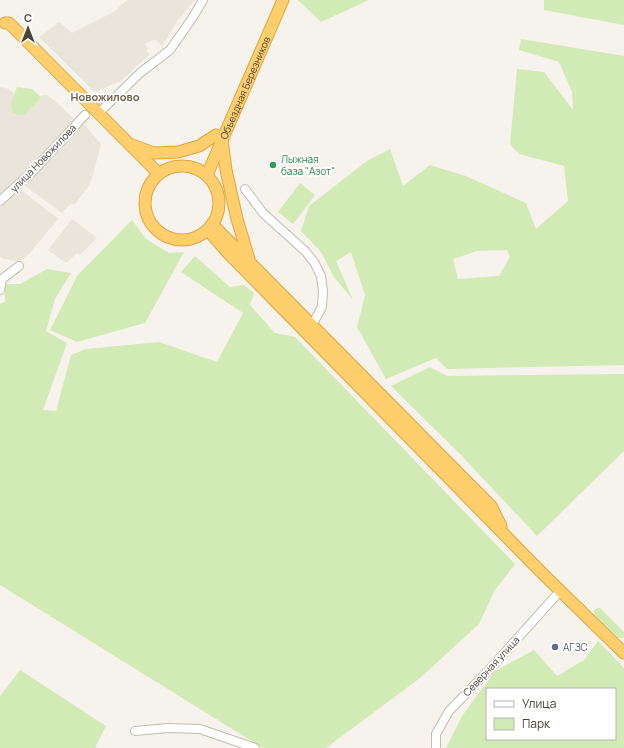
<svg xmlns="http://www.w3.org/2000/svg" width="624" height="748" viewBox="0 0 624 748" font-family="Manrope,sans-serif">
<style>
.residential{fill:#eae5da}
.green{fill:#d2eab5;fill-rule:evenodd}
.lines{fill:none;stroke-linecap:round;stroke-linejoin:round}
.minor-casing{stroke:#c2bbae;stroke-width:10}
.highway-casing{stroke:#e0a43c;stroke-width:13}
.minor{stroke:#fff;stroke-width:8}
.highway{stroke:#ffcf6e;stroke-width:11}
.leisure-dot{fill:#2e9e5b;stroke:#fff;stroke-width:1.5}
.service-dot{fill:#5c6f8a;stroke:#fff;stroke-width:1.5}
.labels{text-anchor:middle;stroke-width:3.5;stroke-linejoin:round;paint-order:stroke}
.street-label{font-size:10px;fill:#4b4439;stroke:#fff}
.leisure-label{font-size:10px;fill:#27864d;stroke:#fff;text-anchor:start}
.service-label{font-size:10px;fill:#4e5e75;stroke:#fff;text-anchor:start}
.neighbourhood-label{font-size:11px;font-weight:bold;fill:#6e6250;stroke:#fff}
</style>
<rect width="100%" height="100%" fill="#f6f3ec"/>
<g class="residential">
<path d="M 128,0 L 195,0 L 178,20 L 162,46 L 155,39 L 145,44 L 148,49 L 146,51 L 150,54 L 121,81 L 95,92 L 39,37 L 59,22 L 72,33 L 114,12 L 121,5 Z"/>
<path d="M 0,87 L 9,89 L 30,109 L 40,99 L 40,96 L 46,95 L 48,96 L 56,102 L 75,120 L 73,122 L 73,123 L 25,174 L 18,178 L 0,196 Z"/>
<path d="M 84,124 L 101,144 L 92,178 L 88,187 L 74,205 L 71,203 L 62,213 L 24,185 L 58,149 Z"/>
<path d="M 19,188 L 58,219 L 29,254 L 21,260 L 16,261 L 4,259 L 0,257 L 0,207 Z"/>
<path d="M 72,219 L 97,238 L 80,255 L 77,253 L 66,263 L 48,250 Z"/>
</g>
<g class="green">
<path d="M 298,0 L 369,0 L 321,22 Z"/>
<path d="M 544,0 L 624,0 L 624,25 L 544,10 Z"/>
<path d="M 521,39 L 624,56 L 624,365 L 447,369 L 436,358 L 386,379 L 357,327 L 365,295 L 351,252 L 336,261 L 353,300 L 334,277 L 321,252 L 301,231 L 309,206 L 367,161 L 390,149 L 403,186 L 430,165 L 466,176 L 526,203 L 536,229 L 568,201 L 564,166 L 519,154 L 510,144 L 517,69 L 544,72 L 573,110 L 572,92 L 559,62 L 519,50 ZM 507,250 L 510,257 L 499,276 L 458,279 L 453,259 L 477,251 Z"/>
<path d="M 17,87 L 32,89 L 40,96 L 40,99 L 24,115 L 19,115 L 12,112 L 11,105 Z"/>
<path d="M 300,183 L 315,195 L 293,224 L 278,212 Z"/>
<path d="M 132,220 L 146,239 L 169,253 L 184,252 L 145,323 L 77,342 L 50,330 L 77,276 Z"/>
<path d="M 195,256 L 230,287 L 244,285 L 254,293 L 250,305 L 275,333 L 295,337 L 515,564 L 495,590 L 479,624 L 420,678 L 326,748 L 263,748 L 0,585 L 0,304 L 5,302 L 5,284 L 20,284 L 47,269 L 71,273 L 55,299 L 46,331 L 67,343 L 43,410 L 56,411 L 71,355 L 86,349 L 159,342 L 217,362 L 243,313 L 181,272 Z"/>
<path d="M 430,367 L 447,376 L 624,374 L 624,451 L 537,536 L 461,455 L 391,386 Z"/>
<path d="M 598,608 L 600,608 L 624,632 L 624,636 L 623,638 L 618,638 L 594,614 L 594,610 Z"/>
<path d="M 598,641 L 624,668 L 624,748 L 446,748 L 462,716 L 495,671 L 534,650 L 557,676 L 584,660 ZM 487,689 L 615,689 L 615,739 L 487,739 Z"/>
<path d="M 20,670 L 106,726 L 95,748 L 0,748 L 0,696 Z"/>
</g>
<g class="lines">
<defs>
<g id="minor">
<path d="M 102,110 L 140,73 L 170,50 L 193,17 L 203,0"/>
<path d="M 245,189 L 263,213 L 305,251 L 314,262 L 321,276 L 323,291 L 322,307 L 312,325"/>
<path d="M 0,201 L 34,170 L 85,115"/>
<path d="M 2,279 L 19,266"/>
<path d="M 0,290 L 2,279"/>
<path d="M 135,731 L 168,728 L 200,729 L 255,748"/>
<path d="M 436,748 L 436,734 L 449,711 L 491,668 L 560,591"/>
</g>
<g id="highway">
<path d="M 5,23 L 9,23 L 158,173"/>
<path d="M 222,139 L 226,170 L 237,219 L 249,259"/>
<path d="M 132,145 L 154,153 L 178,152 L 199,146 L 216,135"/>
<circle cx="182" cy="203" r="37"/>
<path id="s1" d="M 207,175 L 283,0"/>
<path d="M 212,224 L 491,506 L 501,526"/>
<path d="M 208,230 L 228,253 L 541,572 L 624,653"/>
</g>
</defs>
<use href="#minor" class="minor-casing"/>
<use href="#highway" class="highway-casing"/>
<use href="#minor" class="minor"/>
<use href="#highway" class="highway"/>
</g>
<circle class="leisure-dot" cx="273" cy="165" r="4"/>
<circle class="service-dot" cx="555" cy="647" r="4"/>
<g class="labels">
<g class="street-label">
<text dy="4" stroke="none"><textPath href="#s1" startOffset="95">Объездная Березников</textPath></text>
<text transform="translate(43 158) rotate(-46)" y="4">улица Новожилова</text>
<text transform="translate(491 666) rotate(-47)" y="4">Северная улица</text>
</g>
<g class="leisure-label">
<text x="281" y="163">Лыжная<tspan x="281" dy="12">база "Азот"</tspan></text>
</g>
<g class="service-label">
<text x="563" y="651">АГЗС</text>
</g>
<g class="neighbourhood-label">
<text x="105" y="101">Новожилово</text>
</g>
</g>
<rect x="486" y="688" width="130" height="52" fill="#ffffff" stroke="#b7b4b0"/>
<rect x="494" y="701" width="20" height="6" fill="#ffffff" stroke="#b7b4b0"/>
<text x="522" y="708" font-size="12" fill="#4b4439">Улица</text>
<rect x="494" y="718" width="20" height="12" fill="#d2eab5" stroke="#b7b4b0"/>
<text x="522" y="728" font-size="12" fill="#4b4439">Парк</text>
<g transform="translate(28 28)" stroke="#ffffff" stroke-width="3" paint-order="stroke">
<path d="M0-3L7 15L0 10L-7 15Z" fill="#4b4439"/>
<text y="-6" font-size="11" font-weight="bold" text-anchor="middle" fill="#4b4439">С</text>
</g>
</svg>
